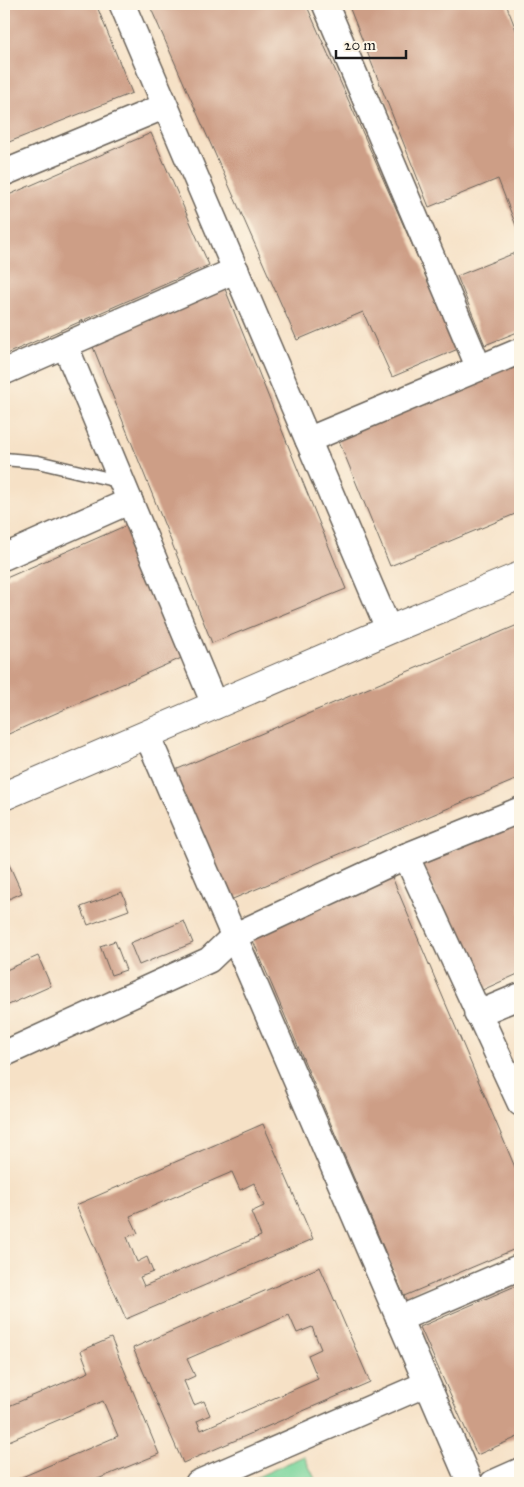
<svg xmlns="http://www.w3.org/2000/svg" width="524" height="1487" viewBox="0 0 524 1487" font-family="'IM FELL Great Primer',serif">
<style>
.green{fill:#7cd69d;stroke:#4c795c}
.building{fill:#cd9e86;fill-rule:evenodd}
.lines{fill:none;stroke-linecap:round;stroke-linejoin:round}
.service-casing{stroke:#686158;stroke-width:15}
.minor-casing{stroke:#686158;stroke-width:28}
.tertiary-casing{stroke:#686158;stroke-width:30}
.service{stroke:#fff;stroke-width:12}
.minor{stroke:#fff;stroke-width:25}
.tertiary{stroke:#fff;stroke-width:28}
</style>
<rect width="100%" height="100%" fill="#fcf5e5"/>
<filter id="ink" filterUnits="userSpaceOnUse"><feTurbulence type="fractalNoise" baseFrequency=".02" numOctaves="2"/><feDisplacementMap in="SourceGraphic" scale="10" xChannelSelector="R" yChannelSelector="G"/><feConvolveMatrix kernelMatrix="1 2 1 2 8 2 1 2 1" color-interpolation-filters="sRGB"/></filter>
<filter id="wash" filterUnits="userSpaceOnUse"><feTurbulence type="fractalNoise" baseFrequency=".0096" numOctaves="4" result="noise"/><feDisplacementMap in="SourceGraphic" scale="20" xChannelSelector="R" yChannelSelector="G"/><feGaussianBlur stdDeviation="1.12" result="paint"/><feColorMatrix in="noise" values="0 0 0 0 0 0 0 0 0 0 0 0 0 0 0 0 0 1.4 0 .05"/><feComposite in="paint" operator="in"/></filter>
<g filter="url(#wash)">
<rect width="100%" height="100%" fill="#f6e1c6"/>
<path class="green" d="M 304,1456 L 317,1483 L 244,1483 Z"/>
<g id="blocks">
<g class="building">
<path d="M 4,4 L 96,4 L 132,93 L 4,144 Z"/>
<path d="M 149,4 L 306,4 L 458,349 L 392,377 L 363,312 L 297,340 Z"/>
<path d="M 348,4 L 506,4 L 520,40 L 520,236 L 498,179 L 429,207 Z"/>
<path d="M 151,133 L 209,265 L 4,355 L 4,197 Z"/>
<path d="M 520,251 L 520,331 L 485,345 L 457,276 Z"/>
<path d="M 225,289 L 346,589 L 212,643 L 91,342 Z"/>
<path d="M 520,360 L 520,512 L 390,566 L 337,436 Z"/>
<path d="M 127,525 L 186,656 L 4,736 L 4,579 Z"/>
<path d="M 520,624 L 520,778 L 228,901 L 173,771 Z"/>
<path d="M 520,821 L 520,973 L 478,992 L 422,863 Z"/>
<path d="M 8,862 L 22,893 L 4,901 L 4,864 Z"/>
<path d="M 392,877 L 520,1179 L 520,1247 L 404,1296 L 251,936 Z"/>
<path d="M 122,892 L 129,910 L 88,925 L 81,907 Z"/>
<path d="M 184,921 L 193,943 L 139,965 L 130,943 Z"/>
<path d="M 115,941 L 126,970 L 111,975 L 100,946 Z"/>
<path d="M 38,956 L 51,986 L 4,1007 L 4,971 Z"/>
<path d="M 263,1124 L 313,1239 L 126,1319 L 76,1205 ZM 232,1172 L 240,1190 L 254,1183 L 264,1206 L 251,1212 L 261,1236 L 144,1286 L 140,1277 L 153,1272 L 147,1257 L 137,1262 L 127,1237 L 138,1233 L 130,1216 Z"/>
<path d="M 320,1267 L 370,1382 L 183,1463 L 133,1348 ZM 289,1315 L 297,1333 L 312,1327 L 321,1349 L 308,1355 L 318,1379 L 201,1430 L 197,1421 L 210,1415 L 204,1401 L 194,1405 L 184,1381 L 195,1376 L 187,1359 Z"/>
<path d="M 520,1284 L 520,1436 L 477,1455 L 420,1327 Z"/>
<path d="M 111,1338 L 159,1454 L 88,1483 L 8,1483 L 118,1436 L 103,1401 L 4,1443 L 4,1408 L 89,1372 L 81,1351 Z"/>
</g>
</g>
</g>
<g filter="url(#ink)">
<use href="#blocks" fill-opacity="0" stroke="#686158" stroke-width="1"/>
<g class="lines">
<defs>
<path id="service" d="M 4,459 L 38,462 L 122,482"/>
<g id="minor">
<path d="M 122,4 L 389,630"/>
<path d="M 325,4 L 479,368"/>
<path d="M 4,173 L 165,106"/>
<path d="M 65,345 L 215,706"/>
<path d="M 4,372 L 236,270"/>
<path d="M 308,440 L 520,351"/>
<path d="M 4,557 L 130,501"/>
<path d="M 147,735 L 470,1483"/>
<path d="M 406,856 L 520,1103"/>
<path d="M 477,1014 L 520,996"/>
<path d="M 4,1054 L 209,960 L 234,936 L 406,856 L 520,810"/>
<path d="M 399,1319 L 520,1267"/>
<path d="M 198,1483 L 426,1384"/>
<path d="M 493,1483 L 520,1471"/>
</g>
<path id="tertiary" d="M 4,796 L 389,630 L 520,576"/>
</defs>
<use href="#service" class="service-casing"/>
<use href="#minor" class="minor-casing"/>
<use href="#tertiary" class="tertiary-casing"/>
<use href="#service" class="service"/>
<use href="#minor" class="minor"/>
<use href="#tertiary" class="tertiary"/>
</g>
</g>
<rect width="524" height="1487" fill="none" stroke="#fcf5e5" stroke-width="20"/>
<path d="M336 50v8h70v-8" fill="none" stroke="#1c1c1c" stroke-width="2.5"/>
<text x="344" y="50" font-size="15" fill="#1c1c1c" stroke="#fcf5e5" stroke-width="4" paint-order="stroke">20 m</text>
</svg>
